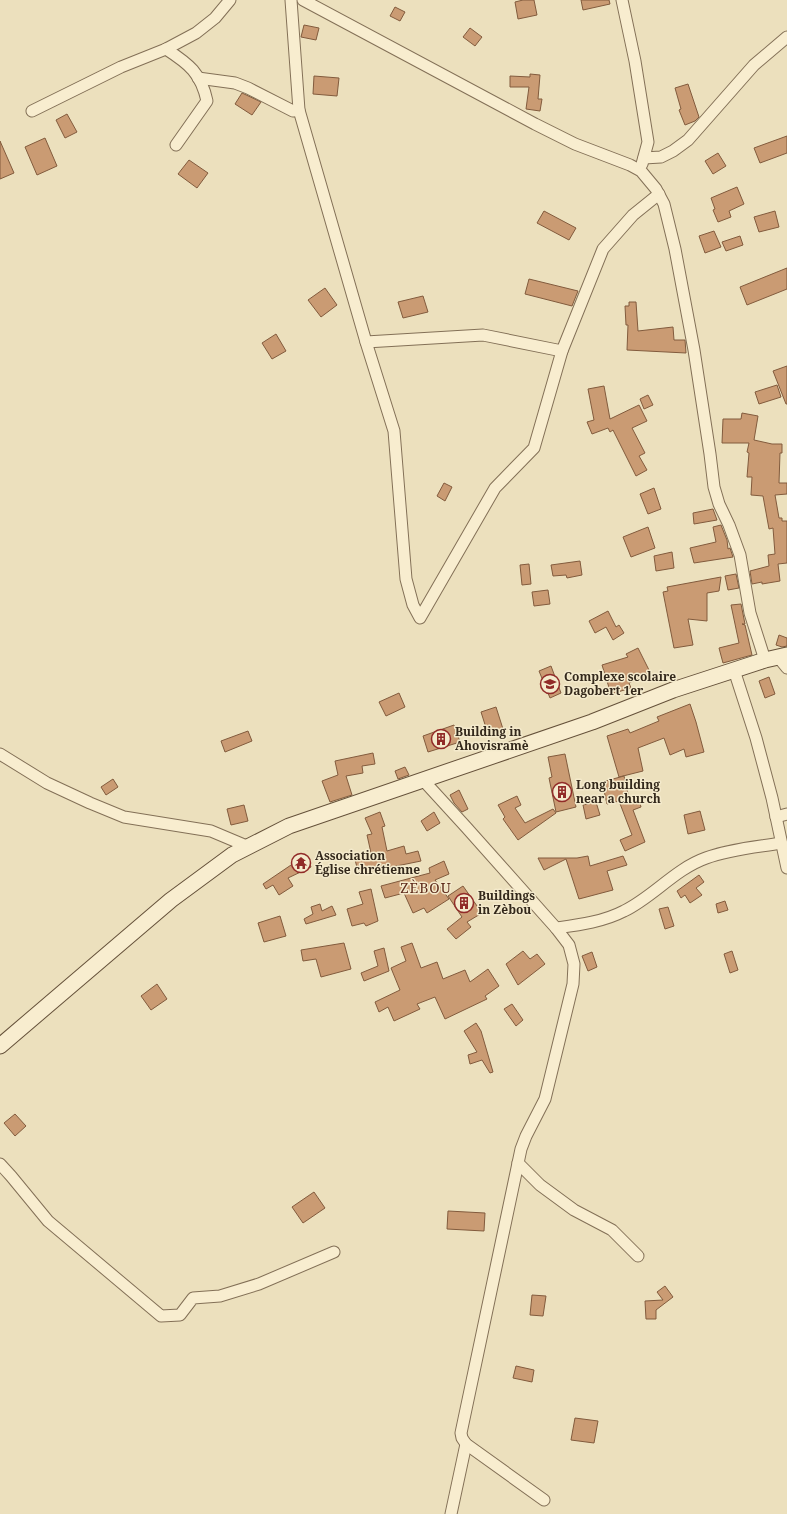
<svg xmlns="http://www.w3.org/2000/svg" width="787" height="1514" viewBox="0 0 787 1514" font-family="'Noto Serif',serif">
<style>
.building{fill:#ca9b73;stroke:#825b3d}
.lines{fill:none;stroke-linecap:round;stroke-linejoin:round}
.street-casing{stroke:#837057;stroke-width:13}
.secondary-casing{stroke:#65513a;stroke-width:17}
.street{stroke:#f8edcf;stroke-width:11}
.secondary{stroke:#f8edcf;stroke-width:15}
.labels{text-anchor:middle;stroke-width:3;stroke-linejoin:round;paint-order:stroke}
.poi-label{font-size:12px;font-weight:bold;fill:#33281b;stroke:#f4eacc;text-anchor:start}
.quarter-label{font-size:14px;letter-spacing:1px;fill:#5f2c1c;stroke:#f4eacc}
</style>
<rect width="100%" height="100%" fill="#ece0bd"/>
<g class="building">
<path d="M 523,0 L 534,0 L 537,15 L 518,19 L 515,2 Z"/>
<path d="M 581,0 L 609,0 L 610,4 L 583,10 Z"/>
<path d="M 395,7 L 405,12 L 400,21 L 390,16 Z"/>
<path d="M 304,25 L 319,28 L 316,40 L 301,37 Z"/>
<path d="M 470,28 L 482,37 L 475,46 L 463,37 Z"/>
<path d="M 530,74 L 540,75 L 538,99 L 542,99 L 540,111 L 526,109 L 529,87 L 510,87 L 510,76 L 530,77 Z"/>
<path d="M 314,76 L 339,78 L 337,96 L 313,94 Z"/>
<path d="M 688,84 L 699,117 L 695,121 L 685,125 L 679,110 L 681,109 L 675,88 Z"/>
<path d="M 242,93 L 261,102 L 252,115 L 235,104 Z"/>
<path d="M 67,114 L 77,132 L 65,138 L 56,120 Z"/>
<path d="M 787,136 L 787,153 L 760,163 L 754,148 Z"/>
<path d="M 45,138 L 57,166 L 37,175 L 25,147 Z"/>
<path d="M 0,141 L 14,173 L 0,179 Z"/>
<path d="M 718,153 L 726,166 L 713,174 L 705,161 Z"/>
<path d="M 189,160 L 208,173 L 197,188 L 178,174 Z"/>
<path d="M 737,187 L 744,204 L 729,211 L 731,217 L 718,222 L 713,210 L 715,209 L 711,198 Z"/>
<path d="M 544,211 L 576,228 L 569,240 L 537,223 Z"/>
<path d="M 775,211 L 779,227 L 759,232 L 754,217 Z"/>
<path d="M 714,231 L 721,247 L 705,253 L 699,236 Z"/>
<path d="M 740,236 L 743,245 L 726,251 L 722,242 Z"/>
<path d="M 787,268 L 787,289 L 747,305 L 740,287 Z"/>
<path d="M 529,279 L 578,291 L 572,306 L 525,294 Z"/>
<path d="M 325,288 L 337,305 L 321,317 L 308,300 Z"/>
<path d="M 423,296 L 428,312 L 403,318 L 398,302 Z"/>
<path d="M 629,302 L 636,302 L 638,331 L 673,327 L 674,340 L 685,340 L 686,353 L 627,350 L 628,325 L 626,325 L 625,306 L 629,306 Z"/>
<path d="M 276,334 L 286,351 L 272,359 L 262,343 Z"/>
<path d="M 787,366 L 787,404 L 786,404 L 773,371 Z"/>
<path d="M 777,385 L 781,397 L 759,404 L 755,392 Z"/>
<path d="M 604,386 L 610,419 L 639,405 L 647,421 L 632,428 L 645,453 L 639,456 L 647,470 L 636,476 L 613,430 L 610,432 L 608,428 L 592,434 L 587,422 L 594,420 L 588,389 Z"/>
<path d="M 648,395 L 653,405 L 644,409 L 640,399 Z"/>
<path d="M 742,413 L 758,416 L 754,440 L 772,444 L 782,444 L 782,453 L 780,453 L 779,483 L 787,483 L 787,494 L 775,495 L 779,518 L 782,518 L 782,521 L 787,521 L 787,563 L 778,564 L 780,581 L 762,584 L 762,582 L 752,584 L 750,571 L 769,566 L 768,555 L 775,554 L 773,528 L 769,529 L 763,496 L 751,495 L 752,477 L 747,477 L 749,453 L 747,452 L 749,443 L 722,443 L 723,419 L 741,419 Z"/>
<path d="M 444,483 L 452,487 L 445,501 L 437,496 Z"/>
<path d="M 654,488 L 661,509 L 648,514 L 640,494 Z"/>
<path d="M 713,509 L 717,520 L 694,524 L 693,513 Z"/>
<path d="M 721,525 L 727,540 L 728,549 L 730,548 L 733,557 L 694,563 L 690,548 L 716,542 L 713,527 Z"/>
<path d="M 648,527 L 655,548 L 631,557 L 623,537 Z"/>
<path d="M 672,552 L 674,568 L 656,571 L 654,556 Z"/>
<path d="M 580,561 L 582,575 L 567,578 L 566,575 L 553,576 L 551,565 Z"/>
<path d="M 529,564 L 531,584 L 522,585 L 520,565 Z"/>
<path d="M 736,574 L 739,588 L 728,590 L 725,576 Z"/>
<path d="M 721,577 L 719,591 L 707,593 L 707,621 L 688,619 L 693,645 L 674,648 L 663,592 L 668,591 L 667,587 Z"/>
<path d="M 548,590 L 550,604 L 534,606 L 532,592 Z"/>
<path d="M 741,604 L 745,624 L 742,624 L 745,625 L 752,655 L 723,663 L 719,648 L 739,643 L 731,605 Z"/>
<path d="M 608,611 L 616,627 L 619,625 L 624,633 L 613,640 L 606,627 L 595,633 L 589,621 Z"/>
<path d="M 779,635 L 787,638 L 787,646 L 782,647 L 776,645 Z"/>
<path d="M 638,648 L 650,672 L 629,683 L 631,688 L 611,694 L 602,665 L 628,657 L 626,654 Z"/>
<path d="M 551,666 L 561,693 L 550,698 L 539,671 Z"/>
<path d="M 769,677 L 775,694 L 765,698 L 759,681 Z"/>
<path d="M 399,693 L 405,707 L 386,716 L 379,702 Z"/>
<path d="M 690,704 L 696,722 L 704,752 L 686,757 L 684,749 L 670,755 L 664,738 L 638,748 L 643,771 L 619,777 L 607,736 L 628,729 L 630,733 L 659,721 L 657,717 Z"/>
<path d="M 496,707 L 503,729 L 488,734 L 481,712 Z"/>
<path d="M 454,725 L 460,742 L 428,752 L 423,736 Z"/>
<path d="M 248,731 L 252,741 L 225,752 L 221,741 Z"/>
<path d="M 373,753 L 375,764 L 362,766 L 363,773 L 346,776 L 352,795 L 330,802 L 322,781 L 338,775 L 335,761 Z"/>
<path d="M 565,754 L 576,807 L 556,812 L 549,778 L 552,777 L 548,757 Z"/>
<path d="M 405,767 L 409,775 L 398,779 L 395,771 Z"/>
<path d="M 624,776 L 629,798 L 638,796 L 641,807 L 633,810 L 645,842 L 625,851 L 620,840 L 632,835 L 619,801 L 607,804 L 602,782 Z"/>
<path d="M 113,779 L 118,787 L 106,795 L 101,787 Z"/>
<path d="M 459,790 L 468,809 L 462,812 L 454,803 L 450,795 Z"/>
<path d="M 517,796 L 521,805 L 515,808 L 525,823 L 553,809 L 556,813 L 518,840 L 503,819 L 505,817 L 498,805 Z"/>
<path d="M 596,802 L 600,815 L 586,819 L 583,805 Z"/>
<path d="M 244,805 L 248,821 L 231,825 L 227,809 Z"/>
<path d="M 700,811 L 705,830 L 688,834 L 684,815 Z"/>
<path d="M 380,812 L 385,826 L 382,827 L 387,851 L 404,846 L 406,854 L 418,851 L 421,861 L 367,872 L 366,869 L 358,871 L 354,856 L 371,853 L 367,835 L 372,834 L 365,818 Z"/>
<path d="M 434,812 L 440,823 L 427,831 L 421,821 Z"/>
<path d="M 306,856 L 311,867 L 288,878 L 293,886 L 279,895 L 273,885 L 266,889 L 263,884 L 294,863 L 293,862 Z"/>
<path d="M 588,856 L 590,866 L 623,856 L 627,865 L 607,871 L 613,890 L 579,899 L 566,859 L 544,870 L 538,858 L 577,858 Z"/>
<path d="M 444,861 L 449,874 L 435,880 L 449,899 L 427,913 L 424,908 L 413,913 L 404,893 L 385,898 L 381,886 L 430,873 L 429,868 Z"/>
<path d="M 699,875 L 704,882 L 696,888 L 702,895 L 690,903 L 685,895 L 681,898 L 677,891 Z"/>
<path d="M 463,886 L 482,913 L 467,922 L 471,927 L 456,939 L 447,929 L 462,917 L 448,896 Z"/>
<path d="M 371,889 L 378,921 L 366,926 L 364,923 L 352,926 L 347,909 L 363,904 L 359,892 Z"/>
<path d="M 725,901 L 728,910 L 718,913 L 716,904 Z"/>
<path d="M 320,904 L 322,911 L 332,906 L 336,915 L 306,924 L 304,919 L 313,914 L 311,907 Z"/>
<path d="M 668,907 L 674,926 L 665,929 L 659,909 Z"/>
<path d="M 280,916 L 286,936 L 264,942 L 258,923 Z"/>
<path d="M 344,943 L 351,969 L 321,977 L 316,959 L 303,961 L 301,950 Z"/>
<path d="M 412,943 L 421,968 L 437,962 L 443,979 L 465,970 L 470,982 L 488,969 L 499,986 L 485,996 L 487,999 L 445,1019 L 435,997 L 417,1004 L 420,1009 L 394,1021 L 388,1007 L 379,1012 L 375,1002 L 400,990 L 391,968 L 406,961 L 401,947 Z"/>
<path d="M 384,948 L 389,971 L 364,981 L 361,973 L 378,966 L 374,951 Z"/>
<path d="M 523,951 L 530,959 L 537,954 L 545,964 L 518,985 L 506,964 Z"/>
<path d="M 732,951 L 738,970 L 730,973 L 724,954 Z"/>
<path d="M 592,952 L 597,967 L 588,971 L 582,956 Z"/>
<path d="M 157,984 L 167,999 L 151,1010 L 141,996 Z"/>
<path d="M 512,1004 L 523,1020 L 516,1026 L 504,1009 Z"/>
<path d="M 476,1023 L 481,1031 L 493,1072 L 490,1073 L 482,1060 L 470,1064 L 468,1055 L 477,1052 L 464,1031 Z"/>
<path d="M 15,1114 L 26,1126 L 15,1136 L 4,1123 Z"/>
<path d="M 314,1192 L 325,1208 L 303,1223 L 292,1207 Z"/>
<path d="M 448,1211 L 485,1213 L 484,1231 L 447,1229 Z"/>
<path d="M 665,1286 L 673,1297 L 656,1310 L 656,1319 L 646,1319 L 645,1301 L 663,1300 L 657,1292 Z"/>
<path d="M 532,1295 L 546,1296 L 543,1316 L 530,1315 Z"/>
<path d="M 516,1366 L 534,1370 L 532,1382 L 513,1378 Z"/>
<path d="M 575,1418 L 598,1421 L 594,1443 L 571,1440 Z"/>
</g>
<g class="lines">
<defs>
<g id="street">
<path d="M 291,0 L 299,110 L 366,342 L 394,431 L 406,579 L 413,605 L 420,618 L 495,488 L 534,448 L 562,351 L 603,249 L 633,215 L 659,194"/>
<path d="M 303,0 L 535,124 L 575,144 L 630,165 L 641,171 L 656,189 L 664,204 L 675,249 L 694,350 L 710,454 L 714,487 L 719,504 L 729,525 L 740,555 L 750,613 L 765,660"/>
<path d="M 622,0 L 635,61 L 648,142 L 642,164"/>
<path d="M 166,49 C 189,64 201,73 207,101 L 176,145"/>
<path d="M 198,78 L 235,83 L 248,88 L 293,111 L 299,110"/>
<path d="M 32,111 L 121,67 L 166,49 L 196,33 L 215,18 L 230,0"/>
<path d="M 644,158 L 661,157 L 673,151 L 688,140 L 754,65 L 787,37"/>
<path d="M 366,342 L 483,335 L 562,351"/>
<path d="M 778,657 L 787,668"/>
<path d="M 734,670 L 756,738 L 772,798 L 787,868"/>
<path d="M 0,754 L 47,783 L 90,803 L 124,817 L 211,831 L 249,847"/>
<path d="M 423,780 L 466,827 L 556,928 L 569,945 L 574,964 L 573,984 L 545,1099 L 526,1136 L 521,1149 L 461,1433 L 462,1438 L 466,1444 L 544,1500"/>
<path d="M 776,817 L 787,814"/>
<path d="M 556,928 C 578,925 603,922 624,911 C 653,897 675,869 706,858 C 730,849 757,847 781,843"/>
<path d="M 518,1163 L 540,1185 L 574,1210 L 612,1230 L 638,1256"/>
<path d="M 0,1164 L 11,1176 L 48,1221 L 161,1316 L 180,1315 L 193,1298 L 220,1296 L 259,1284 L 334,1252"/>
<path d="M 451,1514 L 466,1444"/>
</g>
<path id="secondary" d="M 0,1046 L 171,900 L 232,855 L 289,826 L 592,722 L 673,690 L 765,660 L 787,655"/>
</defs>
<use href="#street" class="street-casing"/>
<use href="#secondary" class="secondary-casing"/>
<use href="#street" class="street"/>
<use href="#secondary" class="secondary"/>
</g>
<defs>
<symbol id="school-ring" viewBox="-11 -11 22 22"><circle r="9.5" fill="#f4eacc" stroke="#912b28" stroke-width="1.5"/><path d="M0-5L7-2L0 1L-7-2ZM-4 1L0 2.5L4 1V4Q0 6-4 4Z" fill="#912b28"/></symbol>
<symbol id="building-ring" viewBox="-11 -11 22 22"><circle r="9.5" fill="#f4eacc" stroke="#912b28" stroke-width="1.5"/><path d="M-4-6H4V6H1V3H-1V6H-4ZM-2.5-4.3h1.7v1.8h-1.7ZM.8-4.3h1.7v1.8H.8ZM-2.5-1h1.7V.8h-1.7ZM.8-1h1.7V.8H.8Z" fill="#912b28"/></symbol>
<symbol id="temple-ring" viewBox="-11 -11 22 22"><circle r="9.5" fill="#f4eacc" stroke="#912b28" stroke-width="1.5"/><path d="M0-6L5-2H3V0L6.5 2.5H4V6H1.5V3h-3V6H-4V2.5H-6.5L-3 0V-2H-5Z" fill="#912b28"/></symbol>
</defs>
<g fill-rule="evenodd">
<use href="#school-ring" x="539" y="673" width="22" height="22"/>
<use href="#building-ring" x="430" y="728" width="22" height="22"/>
<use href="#building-ring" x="551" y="781" width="22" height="22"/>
<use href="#temple-ring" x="290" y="852" width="22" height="22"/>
<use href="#building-ring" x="453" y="892" width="22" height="22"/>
</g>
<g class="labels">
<g class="poi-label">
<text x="564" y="681">Complexe scolaire<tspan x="564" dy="14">Dagobert 1er</tspan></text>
<text x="455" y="736">Building in<tspan x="455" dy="14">Ahovisramè</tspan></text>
<text x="576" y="789">Long building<tspan x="576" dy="14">near a church</tspan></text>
<text x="315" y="860">Association<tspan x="315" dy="14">Église chrétienne</tspan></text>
<text x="478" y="900">Buildings<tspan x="478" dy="14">in Zèbou</tspan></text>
</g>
<g class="quarter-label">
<text x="426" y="893">ZÈBOU</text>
</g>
</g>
</svg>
